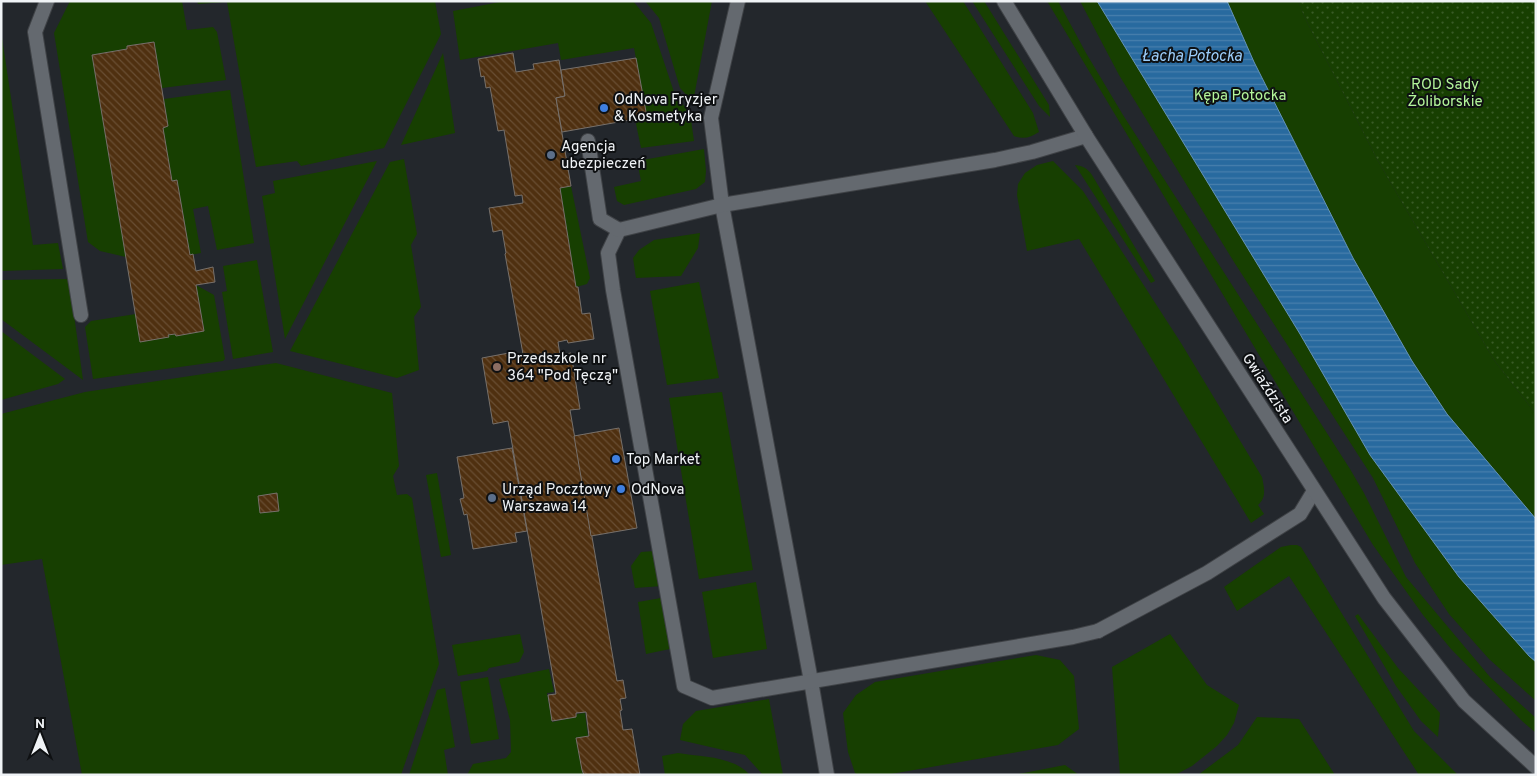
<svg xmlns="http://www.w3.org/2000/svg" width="1537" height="776" viewBox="0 0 1537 776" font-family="Overpass,sans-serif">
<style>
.green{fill:#173f01}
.garden{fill:url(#garden-dots)}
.water{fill:url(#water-rules);stroke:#6493b9}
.building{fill:url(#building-back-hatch);stroke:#76706b}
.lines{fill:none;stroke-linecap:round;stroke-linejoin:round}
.service-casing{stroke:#3f4246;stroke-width:16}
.minor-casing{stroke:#3f4246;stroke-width:16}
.tertiary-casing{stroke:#3f4246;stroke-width:16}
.service{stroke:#64696f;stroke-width:14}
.minor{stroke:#64696f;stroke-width:14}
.tertiary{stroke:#64696f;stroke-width:14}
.shop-dot{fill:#3f7fe0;stroke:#0e1012;stroke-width:2}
.service-dot{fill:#5c6f8a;stroke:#0e1012;stroke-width:2}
.education-dot{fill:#8d6e63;stroke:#0e1012;stroke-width:2}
.labels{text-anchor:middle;stroke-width:4;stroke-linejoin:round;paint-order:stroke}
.park-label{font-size:15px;fill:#b3f59a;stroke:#0e1012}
.poi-label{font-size:15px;fill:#f0f3f6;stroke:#0e1012;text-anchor:start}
.street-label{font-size:15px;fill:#f0f3f6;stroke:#0e1012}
.water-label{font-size:16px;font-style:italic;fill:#9bcdfa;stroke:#0e1012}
</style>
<defs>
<pattern id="garden-dots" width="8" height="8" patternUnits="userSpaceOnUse" patternTransform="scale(1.25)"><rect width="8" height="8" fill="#173f01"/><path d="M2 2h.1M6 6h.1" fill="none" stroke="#395b27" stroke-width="1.8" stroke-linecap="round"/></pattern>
<pattern id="water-rules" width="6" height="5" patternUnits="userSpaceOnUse" patternTransform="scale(1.25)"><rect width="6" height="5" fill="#286a9f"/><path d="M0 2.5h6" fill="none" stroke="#4880ad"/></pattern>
<pattern id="building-back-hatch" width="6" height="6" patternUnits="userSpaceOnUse" patternTransform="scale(1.25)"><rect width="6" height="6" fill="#4f3010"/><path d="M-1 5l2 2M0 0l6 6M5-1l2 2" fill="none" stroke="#694e33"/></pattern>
</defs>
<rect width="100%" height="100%" fill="#23272c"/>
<g class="green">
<path d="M 70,1 L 182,1 L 187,30 L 213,27 L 217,32 L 226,80 L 162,88 L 154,42 L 127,46 L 127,49 L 92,55 L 126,257 L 100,251 L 88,242 L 54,33 Z"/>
<path d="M 197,1 L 435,1 L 441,34 L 384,148 L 301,166 L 297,161 L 256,167 L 227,2 L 198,4 Z"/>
<path d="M 505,1 L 633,1 L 651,23 L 675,95 L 690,113 L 694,141 L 641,148 L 635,119 L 647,117 L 634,48 L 561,60 L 558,43 L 460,60 L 453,11 Z"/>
<path d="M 645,1 L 712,1 L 693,102 L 680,88 L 659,18 Z"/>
<path d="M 925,1 L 963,1 L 1033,113 L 1039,132 C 1031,137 1024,140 1014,136 Z"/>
<path d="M 972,1 L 984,1 L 1049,105 L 1050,117 L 1039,106 Z"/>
<path d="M 1047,1 L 1058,1 L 1086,53 L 1123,115 L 1350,469 L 1364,493 L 1406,577 L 1490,677 L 1536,718 L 1536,733 L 1522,721 L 1451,649 L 1423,615 L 1373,545 Z"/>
<path d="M 1080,1 L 1298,1 L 1305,18 L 1378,161 L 1494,360 L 1536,414 L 1536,701 L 1489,659 L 1449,614 L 1415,563 L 1373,478 L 1234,262 L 1119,75 Z"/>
<path d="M 1,31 L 33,245 L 58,243 L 63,269 L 1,271 Z"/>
<path d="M 443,53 L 455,133 L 401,145 Z"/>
<path d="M 230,90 L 254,243 L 217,250 L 208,206 L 193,209 L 201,253 L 190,255 L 177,180 L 172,181 L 163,128 L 168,126 L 164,99 Z"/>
<path d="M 704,149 L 706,171 L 705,182 L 696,189 L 624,205 L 617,201 L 614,187 L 641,181 L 637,161 Z"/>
<path d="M 404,159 L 417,234 L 411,245 L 421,307 L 414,317 L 419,370 L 397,378 L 290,351 L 390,162 Z"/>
<path d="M 377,161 L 285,339 L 262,196 L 275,193 L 273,181 Z"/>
<path d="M 1053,161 L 1083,191 L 1181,343 L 1262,477 C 1264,488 1267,497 1258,505 L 1264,514 L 1251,523 L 1079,239 L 1027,251 L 1017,195 L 1018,184 L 1025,173 L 1037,165 Z"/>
<path d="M 1075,165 C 1083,166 1087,168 1092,175 L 1155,281 L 1151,283 Z"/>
<path d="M 571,186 L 590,278 L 587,284 L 576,287 L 560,188 Z"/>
<path d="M 700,233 L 698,248 L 681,276 L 636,278 L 633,258 L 639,250 L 654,240 Z"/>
<path d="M 257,260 L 273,352 L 233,359 L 222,292 L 227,291 L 223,266 Z"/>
<path d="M 69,279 L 83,380 L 1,319 L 1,280 Z"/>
<path d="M 699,282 L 719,378 L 667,385 L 650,291 Z"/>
<path d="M 196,285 L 214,295 L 225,359 L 223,361 L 93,379 L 85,327 L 91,321 L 136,314 L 169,337 L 168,335 L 175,334 L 176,336 L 204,331 Z"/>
<path d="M 1,331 L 65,379 L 58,384 L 1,400 Z"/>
<path d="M 276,363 L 392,393 L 399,466 L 393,476 L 397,495 L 407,494 L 412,498 L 439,664 L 401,775 L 82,775 L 42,559 L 1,565 L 1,414 L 85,392 Z"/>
<path d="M 722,392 L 753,570 L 699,579 L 669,398 Z"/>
<path d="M 437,473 L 451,555 L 441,557 L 426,475 Z"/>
<path d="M 1291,545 L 1297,545 L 1301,547 L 1414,731 L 1458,775 L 1419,775 L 1289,576 L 1237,611 L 1224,587 L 1281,547 Z"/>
<path d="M 654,551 L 662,586 L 635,588 L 631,566 L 641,552 Z"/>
<path d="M 756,582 L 767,649 L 713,658 L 702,592 Z"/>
<path d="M 661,598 L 670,649 L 646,654 L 638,602 Z"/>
<path d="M 1358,614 L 1398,668 L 1440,713 L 1438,737 L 1421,721 L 1396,686 L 1355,616 Z"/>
<path d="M 520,634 L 524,652 L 519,662 L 489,668 L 487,671 L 458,676 L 452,645 Z"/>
<path d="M 1170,634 L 1207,685 L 1239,705 L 1234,723 L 1227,735 L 1217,746 L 1192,766 L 1175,775 L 1120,775 L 1112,667 Z"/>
<path d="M 1036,655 L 1060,660 L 1074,676 L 1079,729 L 1058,745 L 885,775 L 858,775 L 855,773 L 848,752 L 843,713 L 856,695 L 875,682 Z"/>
<path d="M 549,669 L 554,692 L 547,693 L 552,722 L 576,717 L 577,714 L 585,713 L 588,736 L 576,738 L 583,775 L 467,775 L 473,764 L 506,758 L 511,752 L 510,720 L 499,679 Z"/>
<path d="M 488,677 L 499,739 L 471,744 L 460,682 Z"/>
<path d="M 445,688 L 455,747 L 444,750 L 448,775 L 409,775 L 437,690 Z"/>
<path d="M 769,699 L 783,775 L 763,775 L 745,755 L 680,740 L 683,724 L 696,711 Z"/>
<path d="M 1257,717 L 1299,719 L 1335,775 L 1198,775 L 1238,745 Z"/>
<path d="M 678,753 C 702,757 733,756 750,775 L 665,775 L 662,756 Z"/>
<path d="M 1065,765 L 1079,775 L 1014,775 Z"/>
</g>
<path class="garden" d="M 1298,1 L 1536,1 L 1536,414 L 1494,360 L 1378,161 L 1305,18 Z"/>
<path class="water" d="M 1097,1 L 1227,1 L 1254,62 L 1353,258 L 1412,361 L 1447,414 L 1536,519 L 1536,662 L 1529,656 L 1459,577 L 1370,455 L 1300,334 Z"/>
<g class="building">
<path d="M 154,42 L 168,126 L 163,128 L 172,181 L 177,180 L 190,255 L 193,254 L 196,271 L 213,267 L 215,282 L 196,285 L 204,331 L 176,336 L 175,334 L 168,335 L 169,337 L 140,342 L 92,55 L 127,49 L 127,46 Z"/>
<path d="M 513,53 L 516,72 L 534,69 L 533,64 L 559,60 L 565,96 L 556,98 L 571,186 L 560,188 L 576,287 L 578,287 L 582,314 L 590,313 L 594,339 L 568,343 L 567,340 L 558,342 L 560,355 L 571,353 L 580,409 L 570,410 L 617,681 L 623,680 L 626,698 L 620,699 L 622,710 L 620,711 L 623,730 L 632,729 L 640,775 L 584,775 L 582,770 L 576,738 L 589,736 L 586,712 L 576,713 L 576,717 L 552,721 L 548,695 L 556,694 L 508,421 L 493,424 L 482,358 L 514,352 L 515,355 L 523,354 L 505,254 L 506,253 L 502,230 L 493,232 L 489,208 L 523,203 L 522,195 L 515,196 L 504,130 L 498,131 L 490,87 L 486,88 L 484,76 L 481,77 L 478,59 Z"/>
<path d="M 636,58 L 647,117 L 562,132 L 556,98 L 565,96 L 561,70 Z"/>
<path d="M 619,428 L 637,528 L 591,536 L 574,436 Z"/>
<path d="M 512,448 L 527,531 L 515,533 L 517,542 L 473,549 L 467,514 L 464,515 L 460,499 L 464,498 L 457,457 Z"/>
<path d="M 277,493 L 279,511 L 260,513 L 258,496 Z"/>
</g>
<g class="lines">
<defs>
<g id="service">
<path d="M 47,1 L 35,32 L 81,315"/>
<path d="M 738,1 L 711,118 L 722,205 L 811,681 L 827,775"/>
<path d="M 1086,136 L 1032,152 L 995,160 L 722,205 L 619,230 L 608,253 L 613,290 L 684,686 L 712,698 L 1073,637 L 1098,631"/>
<path d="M 588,141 L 600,219 L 619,230"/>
</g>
<path id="minor" d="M 1098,631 L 1207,573 L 1300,514 L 1314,491"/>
<path id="tertiary" d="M 1004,1 L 1086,136 L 1384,598 L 1464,701 L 1536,767"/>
</defs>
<use href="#service" class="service-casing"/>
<use href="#minor" class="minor-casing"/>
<use href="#tertiary" class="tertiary-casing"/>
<use href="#service" class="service"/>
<use href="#minor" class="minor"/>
<use href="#tertiary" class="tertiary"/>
</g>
<g class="shop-dot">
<circle cx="604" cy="108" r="5"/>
<circle cx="616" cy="459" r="5"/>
<circle cx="621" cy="489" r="5"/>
</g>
<g class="service-dot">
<circle cx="551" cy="155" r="5"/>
<circle cx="492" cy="498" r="5"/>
</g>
<circle class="education-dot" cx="497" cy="367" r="5"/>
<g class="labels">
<g class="park-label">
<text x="1445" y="89">ROD Sady<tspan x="1445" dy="17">Żoliborskie</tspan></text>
<text x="1240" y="100">Kępa Potocka</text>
</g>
<g class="poi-label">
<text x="614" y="104">OdNova Fryzjer<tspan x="614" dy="17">&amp; Kosmetyka</tspan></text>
<text x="561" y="151">Agencja<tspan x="561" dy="17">ubezpieczeń</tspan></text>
<text x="507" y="363">Przedszkole nr<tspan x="507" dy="17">364 "Pod Tęczą"</tspan></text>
<text x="626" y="464">Top Market</text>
<text x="502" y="494">Urząd Pocztowy<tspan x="502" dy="17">Warszawa 14</tspan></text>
<text x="631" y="494">OdNova</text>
</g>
<g class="street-label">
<text transform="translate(1268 388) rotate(57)" y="5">Gwiaździsta</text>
</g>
<g class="water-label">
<text x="1192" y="61">Łacha Potocka</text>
</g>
</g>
<rect width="1537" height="776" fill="none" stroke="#f0f3f6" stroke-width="5"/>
<g transform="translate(40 736)" stroke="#0e1012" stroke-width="4" paint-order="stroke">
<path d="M0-4L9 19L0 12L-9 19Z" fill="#f0f3f6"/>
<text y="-8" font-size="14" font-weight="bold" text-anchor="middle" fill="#f0f3f6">N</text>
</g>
</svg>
